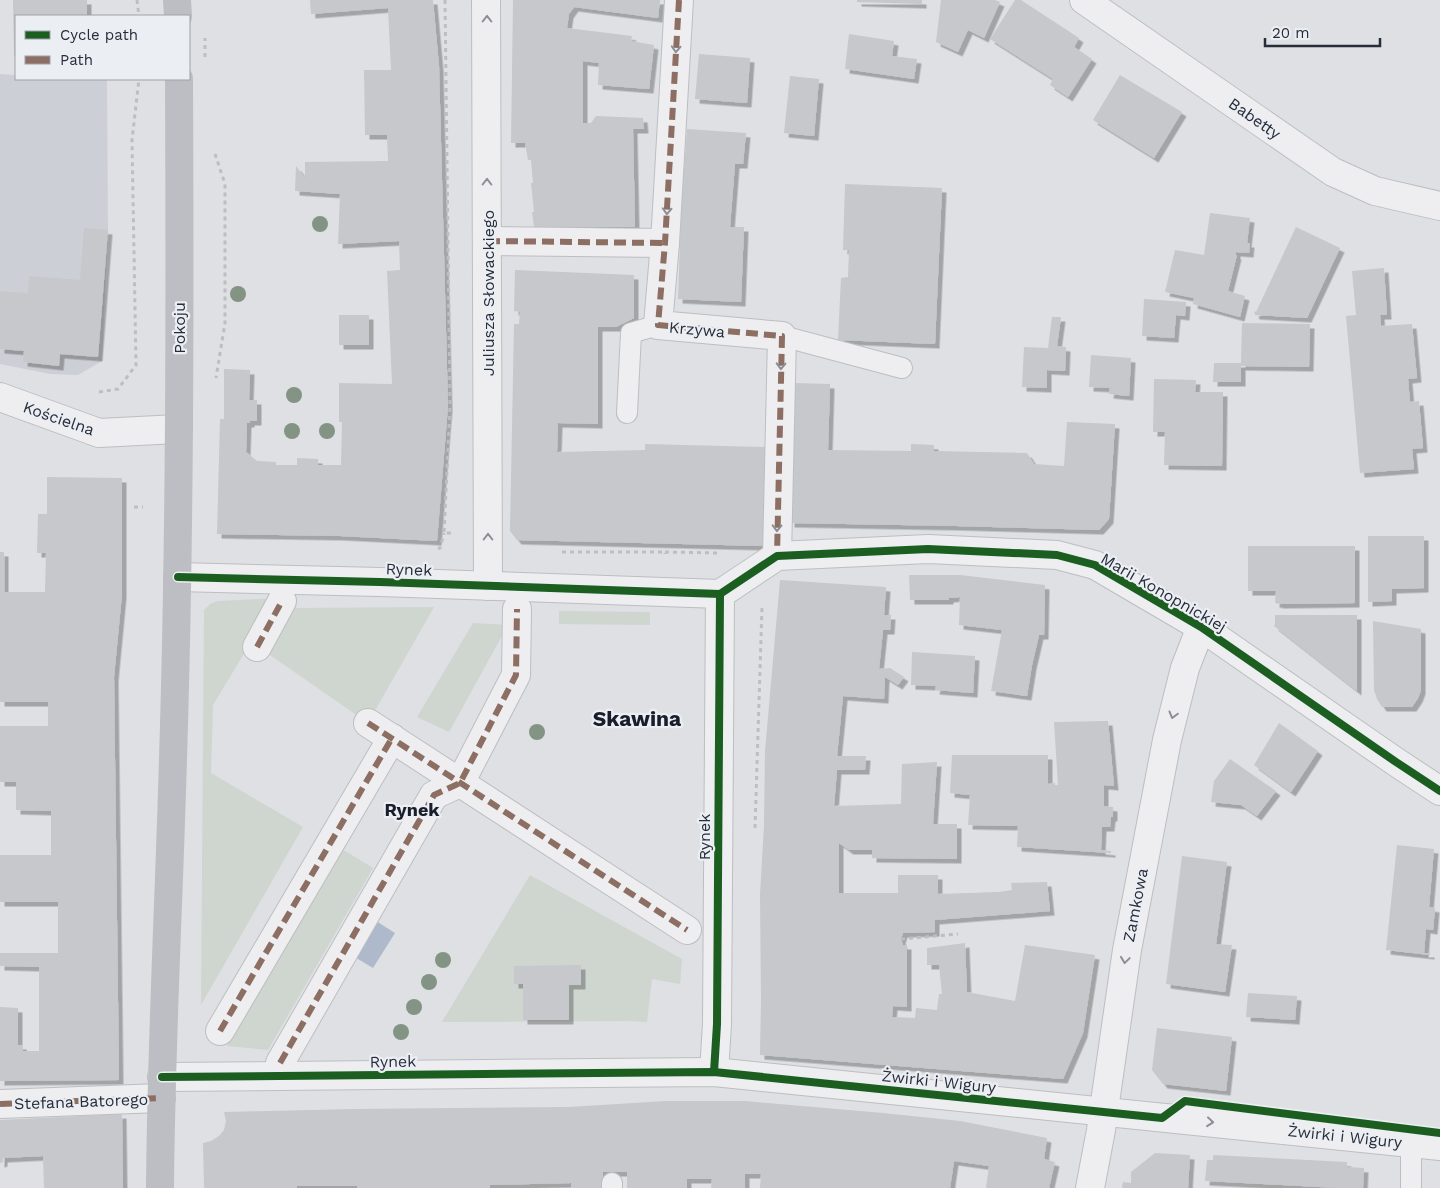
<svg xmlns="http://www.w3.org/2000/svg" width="1440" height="1188" viewBox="0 0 1440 1188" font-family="'Work Sans',sans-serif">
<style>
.built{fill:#cdcfd6}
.green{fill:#ced6cf}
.water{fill:#aebacc}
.building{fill:#c6c8cb;filter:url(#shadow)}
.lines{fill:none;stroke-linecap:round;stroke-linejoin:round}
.lane-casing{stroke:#bcbec1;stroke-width:22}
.street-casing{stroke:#bcbec1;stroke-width:30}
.path{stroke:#bdbec3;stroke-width:3;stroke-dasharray:4 4;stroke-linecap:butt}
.lane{stroke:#eeeef0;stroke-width:20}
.street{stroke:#eeeef0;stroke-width:28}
.secondary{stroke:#bdbec3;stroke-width:28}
.quiet{stroke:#8d6e63;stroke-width:6;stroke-dasharray:12 6;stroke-linecap:butt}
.cycleway-casing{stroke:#ebeef3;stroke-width:11}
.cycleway{stroke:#1b5e20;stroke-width:8}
.tree{fill:#839384}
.oneway{stroke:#8b8e95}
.labels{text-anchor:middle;stroke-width:4.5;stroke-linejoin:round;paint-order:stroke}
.street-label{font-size:16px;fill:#282d3a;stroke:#ebeef3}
.neighbourhood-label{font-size:18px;font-weight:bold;fill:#1a1e2b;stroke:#ebeef3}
.district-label{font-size:21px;font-weight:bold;fill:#1a1e2b;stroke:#ebeef3}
</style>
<defs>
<filter id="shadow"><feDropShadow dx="4.5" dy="4.5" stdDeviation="0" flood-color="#0004"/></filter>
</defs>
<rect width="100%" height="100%" fill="#dee0e3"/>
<path class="built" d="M 0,74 L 16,75 L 16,79 L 107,79 L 108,230 L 102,361 L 78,375 L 50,374 L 0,364 Z"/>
<g class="green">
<path d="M 279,598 L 284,610 L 298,608 L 434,607 L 368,723 L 251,642 L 213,705 L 211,773 L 303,827 L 201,1005 L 204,610 L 210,604 L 218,601 Z"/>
<path d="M 559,611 L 650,612 L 650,625 L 559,624 Z"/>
<path d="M 473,623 L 508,625 L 449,732 L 417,717 Z"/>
<path d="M 337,846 L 373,868 L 268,1050 L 227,1046 Z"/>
<path d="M 530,875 L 682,959 L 680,984 L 652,979 L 647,1022 L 631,1021 L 442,1022 Z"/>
</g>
<path class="water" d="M 365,914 L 395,933 L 373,968 L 343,950 Z"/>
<g class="building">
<path d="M 13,0 L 87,0 L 87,15 L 65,15 L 65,16 L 16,16 L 16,56 L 14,56 Z"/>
<path d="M 310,0 L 433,0 L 439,66 L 448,406 L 437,541 L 340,536 L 217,534 L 220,419 L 224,419 L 224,369 L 250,370 L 249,400 L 257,400 L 257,421 L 250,421 L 250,423 L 247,423 L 246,452 L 257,461 L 276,462 L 276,465 L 297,465 L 297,458 L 318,459 L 318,465 L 341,465 L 342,422 L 339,422 L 339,383 L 392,384 L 387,271 L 400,270 L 399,241 L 338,244 L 340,194 L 295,191 L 296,166 L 305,178 L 305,162 L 388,161 L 387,135 L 365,135 L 364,70 L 391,70 L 388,8 L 311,14 Z"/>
<path d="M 513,0 L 660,0 L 658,18 L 574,7 L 569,14 L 567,28 L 632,36 L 631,41 L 654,45 L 649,89 L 598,85 L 599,63 L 583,61 L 583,123 L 591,123 L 596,116 L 643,118 L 644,129 L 633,129 L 635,227 L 534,227 L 532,212 L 534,212 L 531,183 L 533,183 L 531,160 L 528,160 L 525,143 L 511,143 Z"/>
<path d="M 857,0 L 922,0 L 922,4 L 857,2 Z"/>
<path d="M 941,0 L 995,0 L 1000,2 L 984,38 L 968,30 L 958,52 L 936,42 Z"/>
<path d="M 1015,0 L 1021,0 L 1079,38 L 1074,47 L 1092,59 L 1068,97 L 1050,85 L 1053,79 L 990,39 Z"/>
<path d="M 849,34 L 894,41 L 892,56 L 917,59 L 914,79 L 845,69 Z"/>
<path d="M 699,54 L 750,58 L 747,103 L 695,99 Z"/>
<path d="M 1120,75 L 1182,112 L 1154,158 L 1093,120 Z"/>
<path d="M 790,76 L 819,79 L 814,136 L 784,133 Z"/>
<path d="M 687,129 L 746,133 L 743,164 L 735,164 L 730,227 L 744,227 L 741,302 L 678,299 L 681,212 Z"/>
<path d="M 845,184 L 942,188 L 935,344 L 838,340 L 841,278 L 848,277 L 849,250 L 843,250 Z"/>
<path d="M 1210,213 L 1250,218 L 1247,243 L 1250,243 L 1249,253 L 1236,252 L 1236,255 L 1237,255 L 1228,291 L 1245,296 L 1240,317 L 1193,304 L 1194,298 L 1165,292 L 1175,250 L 1204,255 Z"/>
<path d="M 1296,227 L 1340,248 L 1307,318 L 1255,315 L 1254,311 L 1256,312 Z"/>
<path d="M 84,228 L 108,230 L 98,357 L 60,354 L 59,366 L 23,362 L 24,351 L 0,349 L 0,291 L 28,293 L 29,276 L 80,280 Z"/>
<path d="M 1384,268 L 1387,315 L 1380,315 L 1381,326 L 1412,324 L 1417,378 L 1408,379 L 1410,402 L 1419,401 L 1423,448 L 1412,449 L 1414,469 L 1360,473 L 1346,316 L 1356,315 L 1352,271 Z"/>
<path d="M 515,270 L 634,275 L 634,318 L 616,327 L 598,327 L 598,424 L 558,423 L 557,452 L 645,450 L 645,444 L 769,447 L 764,546 L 517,540 L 510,531 L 514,324 L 519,324 L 520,312 L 514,311 Z"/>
<path d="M 1144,299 L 1186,302 L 1185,316 L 1176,315 L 1174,338 L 1142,336 Z"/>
<rect x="339" y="315" width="30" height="30"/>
<path d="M 1052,317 L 1061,317 L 1057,346 L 1066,347 L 1065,371 L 1047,370 L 1047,388 L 1022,387 L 1024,347 L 1048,348 Z"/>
<path d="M 1242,323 L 1310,324 L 1309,367 L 1241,366 L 1241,382 L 1213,382 L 1214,363 L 1241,363 Z"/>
<path d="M 1091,355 L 1131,358 L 1129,396 L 1109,394 L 1110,388 L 1089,387 Z"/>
<path d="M 1154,379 L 1196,380 L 1195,392 L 1223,392 L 1222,466 L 1164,465 L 1165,432 L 1153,432 Z"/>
<path d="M 793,383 L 830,384 L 828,450 L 911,451 L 911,444 L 934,445 L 934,451 L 1027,453 L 1034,464 L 1064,466 L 1067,422 L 1115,424 L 1109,519 L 1099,530 L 956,526 L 790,523 Z"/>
<path d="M 47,477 L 122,478 L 122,594 L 114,677 L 119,1080 L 0,1081 L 0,1007 L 18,1008 L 18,1045 L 22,1045 L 23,1051 L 39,1051 L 39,967 L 0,966 L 0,953 L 58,953 L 58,902 L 0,902 L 0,855 L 51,855 L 51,811 L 16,810 L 16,782 L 0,782 L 0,726 L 48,726 L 48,702 L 0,702 L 0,552 L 4,552 L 4,592 L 45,592 L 46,553 L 37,553 L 38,514 L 47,514 Z"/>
<path d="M 1368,536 L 1424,536 L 1424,588 L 1392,589 L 1392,601 L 1368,602 Z"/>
<path d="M 1248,546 L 1355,546 L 1355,603 L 1280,604 L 1275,603 L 1276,591 L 1248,591 Z"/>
<path d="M 909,575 L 960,575 L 1045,585 L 1044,635 L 1039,635 L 1032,665 L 1027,696 L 991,691 L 1002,630 L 959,625 L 960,597 L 949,598 L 949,600 L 910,600 Z"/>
<path d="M 780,580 L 886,587 L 884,615 L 891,615 L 890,630 L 883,630 L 879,669 L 890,668 L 904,677 L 898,685 L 885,677 L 884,699 L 843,696 L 837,756 L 866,756 L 865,770 L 837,770 L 834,806 L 901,804 L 902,764 L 937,762 L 933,824 L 957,824 L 957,859 L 872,858 L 872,850 L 849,850 L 839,843 L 839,893 L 898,893 L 898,875 L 938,875 L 938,894 L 999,892 L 1012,890 L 1011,883 L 1047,882 L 1050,911 L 935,920 L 935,932 L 903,933 L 901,939 L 903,945 L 907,945 L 907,1007 L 893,1006 L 892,1017 L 915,1018 L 916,1008 L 937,1010 L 939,994 L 942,994 L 939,965 L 927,965 L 927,948 L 965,943 L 967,992 L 1015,1001 L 1025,945 L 1095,955 L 1083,1033 L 1063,1079 L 760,1055 L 761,1000 L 760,894 L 764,825 L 765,751 Z"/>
<path d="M 1275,615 L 1357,615 L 1357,691 L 1274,626 L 1275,624 Z"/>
<path d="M 1373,621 L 1421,629 L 1421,690 L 1418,698 L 1412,707 L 1382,707 L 1377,699 L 1374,690 Z"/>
<path d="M 912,652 L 975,656 L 973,693 L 935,690 L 936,686 L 911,685 Z"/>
<path d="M 1108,721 L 1114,786 L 1104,785 L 1104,806 L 1113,807 L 1113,817 L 1111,817 L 1110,827 L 1102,827 L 1101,850 L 1111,851 L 1111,853 L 1017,847 L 1018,826 L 968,825 L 970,795 L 950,793 L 952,755 L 1048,755 L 1048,784 L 1055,783 L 1055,785 L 1058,785 L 1054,722 Z"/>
<path d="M 1279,723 L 1318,751 L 1291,792 L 1254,765 Z"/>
<path d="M 1230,759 L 1276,791 L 1257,816 L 1241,805 L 1211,802 L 1214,781 Z"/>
<path d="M 1397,845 L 1434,849 L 1429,907 L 1435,908 L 1433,930 L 1426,929 L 1424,953 L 1430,953 L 1430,955 L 1386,950 Z"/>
<path d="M 1182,856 L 1227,862 L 1216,944 L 1232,945 L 1225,992 L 1166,984 Z"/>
<path d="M 581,965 L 581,985 L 569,985 L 569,1020 L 523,1020 L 523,984 L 514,984 L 514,966 Z"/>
<path d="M 1248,993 L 1297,996 L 1295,1020 L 1246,1017 Z"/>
<path d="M 1157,1028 L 1232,1037 L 1226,1091 L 1163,1084 L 1152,1070 Z"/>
<path d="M 666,1101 L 745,1101 L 883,1113 L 960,1121 L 1047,1138 L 1044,1159 L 1055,1162 L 1049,1188 L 986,1188 L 989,1166 L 954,1161 L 950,1188 L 760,1188 L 761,1174 L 745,1174 L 745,1188 L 711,1188 L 712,1179 L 687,1179 L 687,1188 L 627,1188 L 627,1172 L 603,1172 L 603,1188 L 571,1188 L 571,1183 L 490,1185 L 490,1188 L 357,1188 L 357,1186 L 297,1186 L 297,1188 L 204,1188 L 203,1143 L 211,1141 L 219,1136 L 224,1130 L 226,1121 L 224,1112 L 354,1109 L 569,1107 Z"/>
<path d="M 122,1114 L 123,1188 L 44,1188 L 43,1156 L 3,1158 L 3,1162 L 0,1163 L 0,1120 Z"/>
<path d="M 1155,1153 L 1190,1155 L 1188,1188 L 1122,1188 L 1123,1182 L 1131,1183 L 1131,1172 Z"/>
<path d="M 1213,1155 L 1347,1162 L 1347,1167 L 1364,1168 L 1363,1188 L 1338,1188 L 1205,1181 L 1207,1160 L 1213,1160 Z"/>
</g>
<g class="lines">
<defs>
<g id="lane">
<path d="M 782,336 L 902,368"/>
<path d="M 627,413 L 631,333 L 658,325"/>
<path d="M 612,1183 L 612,1188"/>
<path d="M 1411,1188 L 1411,1143"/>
</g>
<g id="street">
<path d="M 486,0 L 488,586"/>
<path d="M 679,0 L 665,243 L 658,325 L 782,336 L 777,556"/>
<path d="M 1084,0 L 1333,172 L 1375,191 L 1440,206"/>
<path d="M 488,241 L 665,243"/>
<path d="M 0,397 L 99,433 L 178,429"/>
<path d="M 178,577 L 380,582 L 720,594"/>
<path d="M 720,594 L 777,556 L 928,549 L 1057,555 L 1095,565 L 1201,627 L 1396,762 L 1440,791"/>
<path d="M 257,647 L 282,601"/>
<path d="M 368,723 L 687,930"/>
<path d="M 220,1031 L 392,738"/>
<path d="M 280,1063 L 434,795 L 460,783 L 516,675 L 517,609"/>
<path d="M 714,1072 L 717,1024 L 720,594"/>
<path d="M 162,1077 L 714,1072 L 1440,1146"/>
<path d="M 0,1104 L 161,1098"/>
<path d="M 1090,1188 L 1101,1130 L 1127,950 L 1167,740 L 1185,668 L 1201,627"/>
</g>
</defs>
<use href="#lane" class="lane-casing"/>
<use href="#street" class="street-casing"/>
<g class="path">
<path d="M 137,0 L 139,16"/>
<path d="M 445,0 L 450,406 L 444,533 L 454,533"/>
<path d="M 205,57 L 205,38"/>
<path d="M 215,154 L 225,184 L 225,323 L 216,378"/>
<path d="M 99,392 L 118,389 L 136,365 L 132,140 L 139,79"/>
<path d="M 134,507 L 143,507"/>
<path d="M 438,549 L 440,548 L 444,533"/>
<path d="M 562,552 L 665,552 L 665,554"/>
<path d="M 665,552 L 719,553"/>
<path d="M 755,828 L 762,607"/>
<path d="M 901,939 L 958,934"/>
</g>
<use href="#lane" class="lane"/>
<use href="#street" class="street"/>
<g class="secondary">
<path d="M 177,0 L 178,16"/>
<path d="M 160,1188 C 161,1045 169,902 173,759 C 180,532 180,305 179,79"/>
</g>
<g class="quiet">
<path d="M 679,0 L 665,243 L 658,325 L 782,336 L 777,556"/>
<path d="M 488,241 L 665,243"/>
<path d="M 257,647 L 282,601"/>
<path d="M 368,723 L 687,930"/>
<path d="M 220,1031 L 392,738"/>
<path d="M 280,1063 L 434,795 L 460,783 L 516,675 L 517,609"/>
<path d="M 0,1104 L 161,1098"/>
</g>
<defs>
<g id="cycleway">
<path d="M 178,577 L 380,582 L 720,594"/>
<path d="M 720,594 L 777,556 L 928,549 L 1057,555 L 1095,565 L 1201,627 L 1396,762 L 1440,791"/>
<path d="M 714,1072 L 717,1024 L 720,594"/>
<path d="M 162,1077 L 714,1072 L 1162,1118 L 1185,1101 L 1440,1133"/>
</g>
</defs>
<use href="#cycleway" class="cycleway-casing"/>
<use href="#cycleway" class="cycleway"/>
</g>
<g class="tree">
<circle cx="320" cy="224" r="8"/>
<circle cx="238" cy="294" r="8"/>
<circle cx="294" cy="395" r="8"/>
<circle cx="292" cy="431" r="8"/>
<circle cx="327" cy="431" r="8"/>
<circle cx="537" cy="732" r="8"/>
<circle cx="443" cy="960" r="8"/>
<circle cx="429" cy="982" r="8"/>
<circle cx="414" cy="1007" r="8"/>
<circle cx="401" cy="1032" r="8"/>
</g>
<defs><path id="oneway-chevron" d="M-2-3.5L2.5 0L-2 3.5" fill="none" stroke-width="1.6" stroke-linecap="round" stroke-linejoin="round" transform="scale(1.25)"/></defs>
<g class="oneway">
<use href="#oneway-chevron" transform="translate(487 19) rotate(-90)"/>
<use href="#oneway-chevron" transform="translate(676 49) rotate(93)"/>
<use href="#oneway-chevron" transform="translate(487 182) rotate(-90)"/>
<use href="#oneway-chevron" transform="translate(667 211) rotate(93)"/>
<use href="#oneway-chevron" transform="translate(781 366) rotate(91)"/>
<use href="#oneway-chevron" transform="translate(777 528) rotate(91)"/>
<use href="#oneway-chevron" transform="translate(488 537) rotate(-90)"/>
<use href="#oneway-chevron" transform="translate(1173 715) rotate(105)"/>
<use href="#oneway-chevron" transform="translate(1125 960) rotate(98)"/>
<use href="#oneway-chevron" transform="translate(1210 1122) rotate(6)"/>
</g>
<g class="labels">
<g class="street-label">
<text transform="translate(1255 118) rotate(35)" y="6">Babetty</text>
<text transform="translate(488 293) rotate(-90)" y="6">Juliusza Słowackiego</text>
<text transform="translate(179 328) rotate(-90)" y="6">Pokoju</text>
<text transform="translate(697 329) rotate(5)" y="6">Krzywa</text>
<text transform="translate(59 418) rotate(19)" y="6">Kościelna</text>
<text transform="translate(409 569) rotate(2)" y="6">Rynek</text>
<text transform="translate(1164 592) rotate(30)" y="6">Marii Konopnickiej</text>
<text transform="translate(704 837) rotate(-90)" y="6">Rynek</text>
<text transform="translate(1135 905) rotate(-79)" y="6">Zamkowa</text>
<text transform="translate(393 1061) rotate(-1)" y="6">Rynek</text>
<text transform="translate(939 1081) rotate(6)" y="6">Żwirki i Wigury</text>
<text transform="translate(81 1101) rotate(-2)" y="6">Stefana Batorego</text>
<text transform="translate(1345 1136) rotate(6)" y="6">Żwirki i Wigury</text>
</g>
<g class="neighbourhood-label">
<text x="412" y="816">Rynek</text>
</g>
<g class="district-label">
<text x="637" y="726">Skawina</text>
</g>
</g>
<rect x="15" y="15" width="175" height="65" fill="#ebeef3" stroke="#9da1a9"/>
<rect x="25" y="31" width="25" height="8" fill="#1b5e20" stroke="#9da1a9"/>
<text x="60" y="40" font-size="15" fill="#282d3a">Cycle path</text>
<rect x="25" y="56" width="25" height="8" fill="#8d6e63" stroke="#9da1a9"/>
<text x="60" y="65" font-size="15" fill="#282d3a">Path</text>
<path d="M1265 38v8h115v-8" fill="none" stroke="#282d3a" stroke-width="2.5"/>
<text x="1272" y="38" font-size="15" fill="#282d3a" stroke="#ebeef3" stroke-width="4" paint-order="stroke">20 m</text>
</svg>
